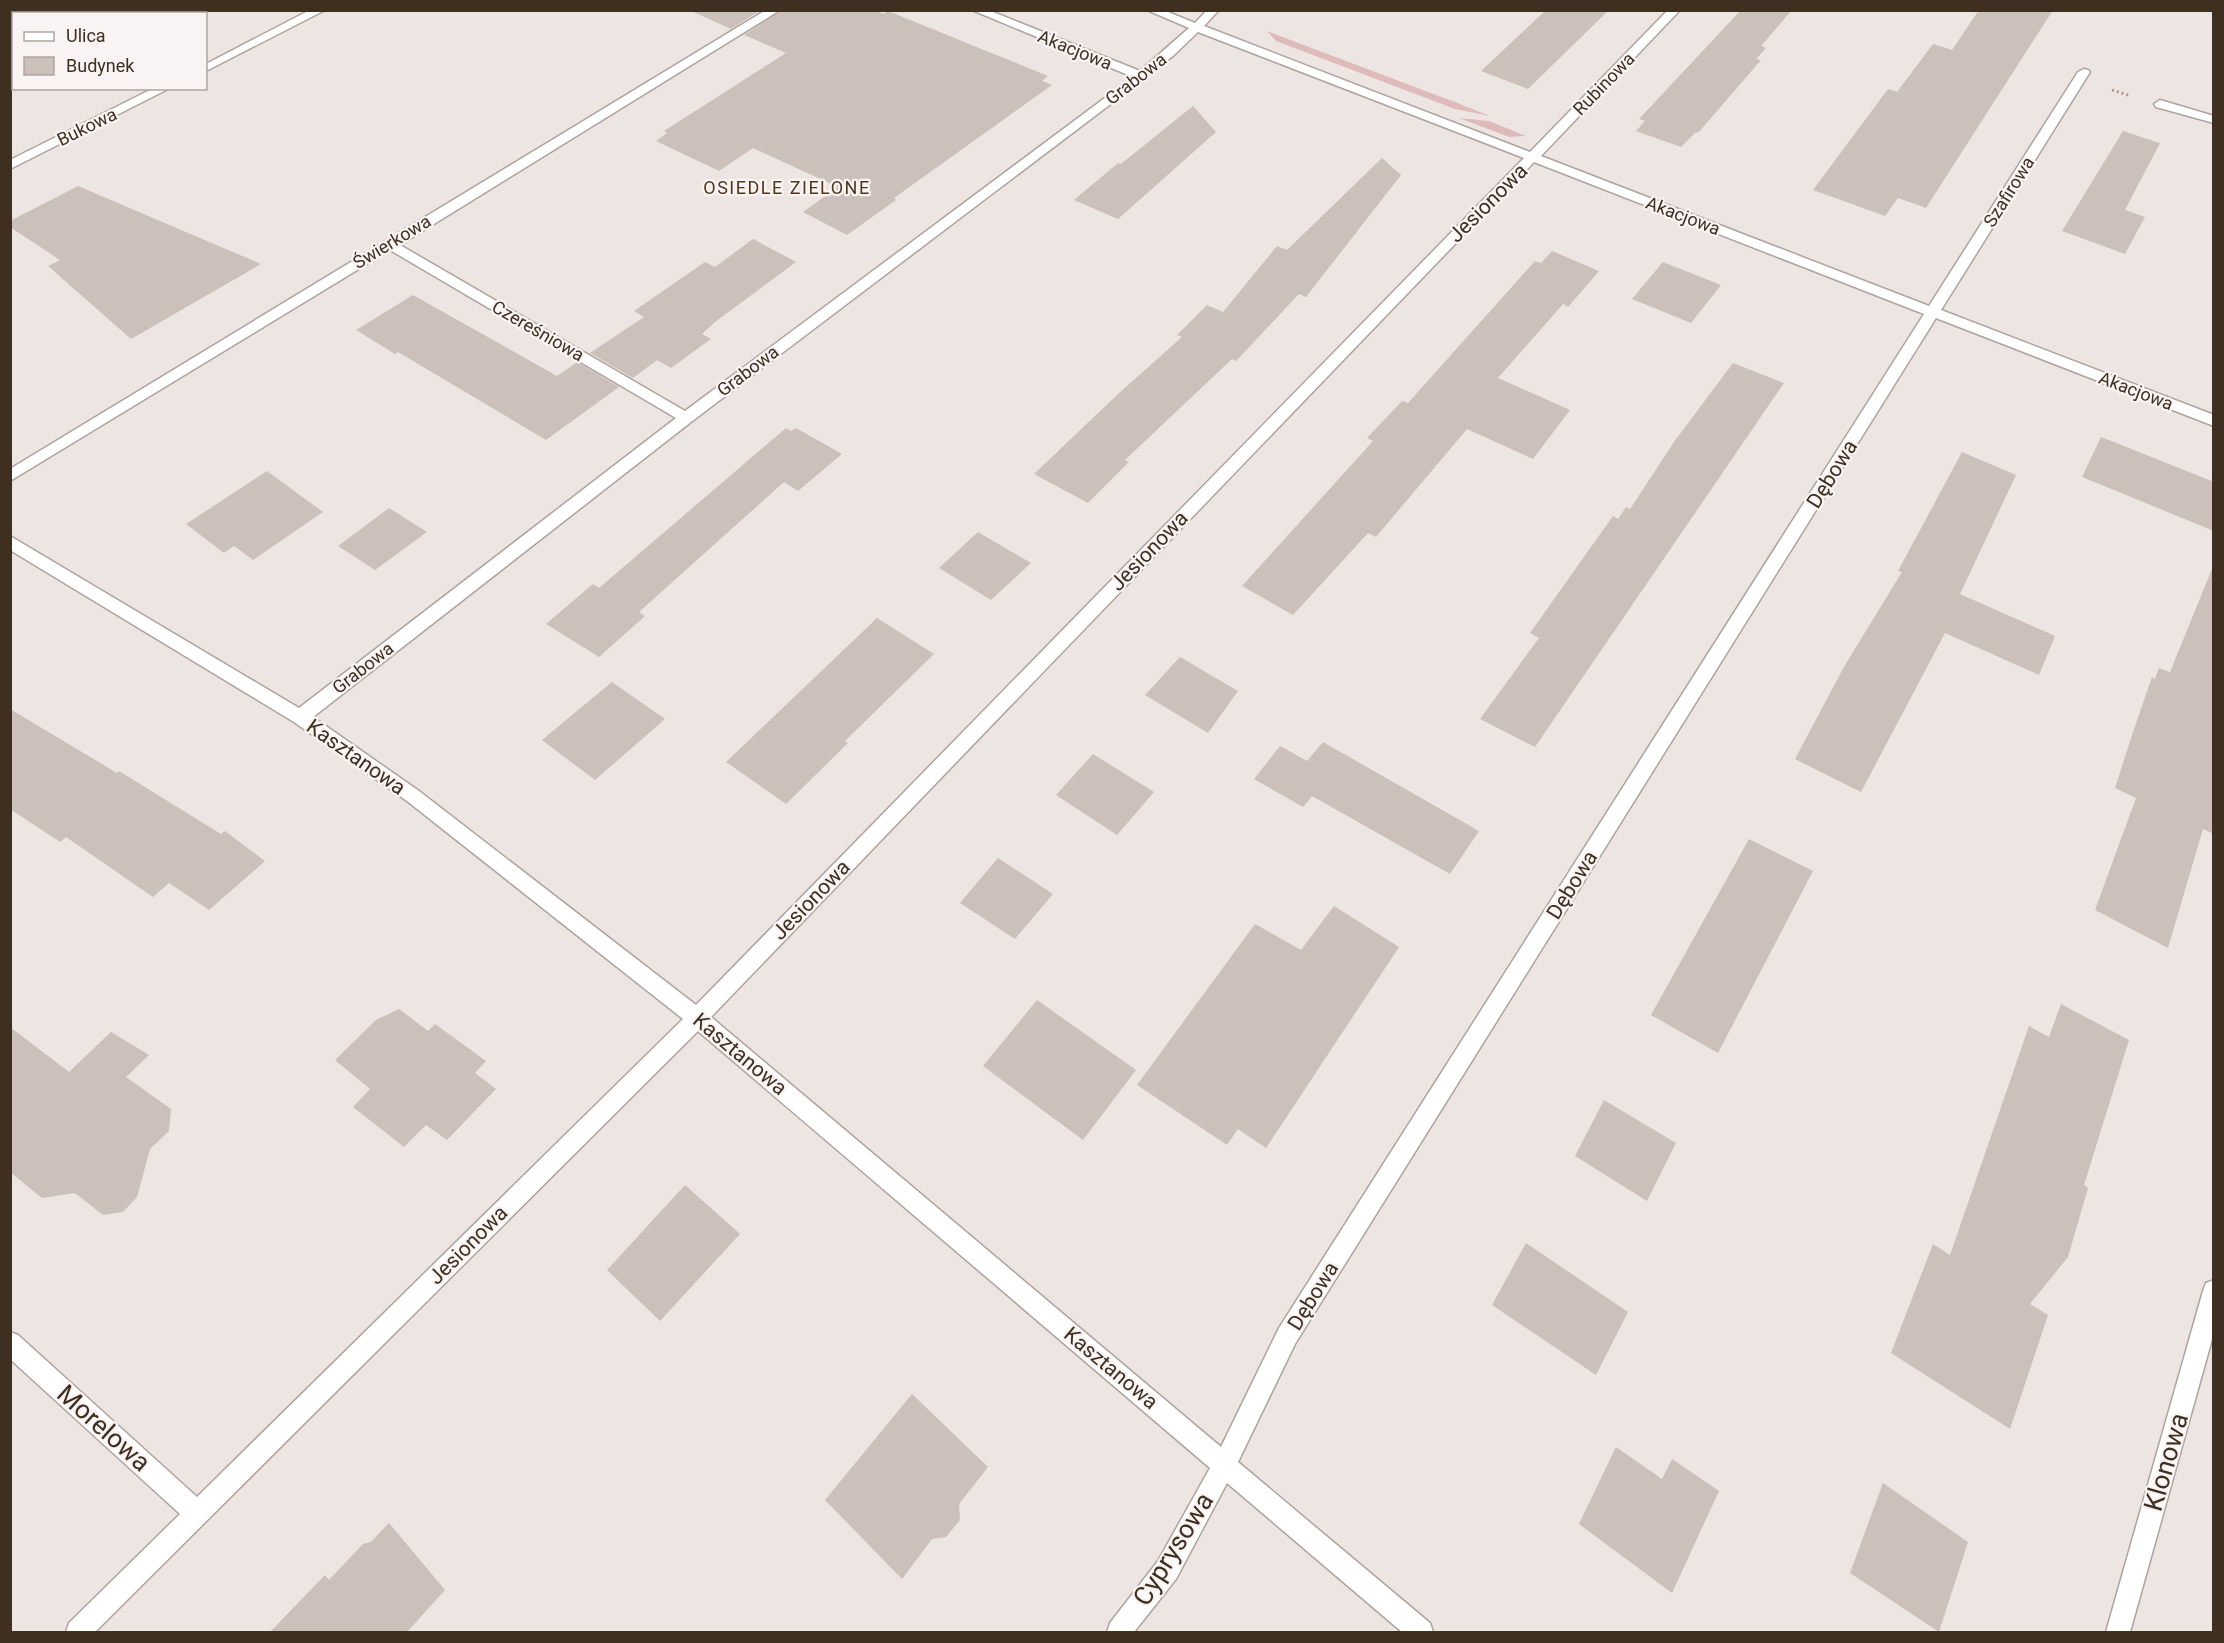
<svg xmlns="http://www.w3.org/2000/svg" width="2224" height="1643" viewBox="0 0 2224 1643" font-family="Roboto,sans-serif">
<style>
.green{fill:#debbba}
.building{fill:#cbc0ba}
.lines{fill:none;stroke-linecap:round;stroke-linejoin:round}
.lane-casing{stroke:#aea39d;stroke-width:3}
.street-casing{stroke:#aea39d;stroke-width:3}
.path{stroke:#b19682;stroke-width:3;stroke-dasharray:2 3;stroke-linecap:butt}
.lane{fill:#fff;fill-rule:evenodd}
.street{fill:#fff;fill-rule:evenodd}
.labels{text-anchor:middle;stroke-width:4.5;stroke-linejoin:round;paint-order:stroke}
.far-street-label{font-size:18px;fill:#3e2f21;stroke:#f9f4f3}
.far-neighbourhood-label{font-size:18px;letter-spacing:1.5px;fill:#51371d;stroke:#f9f4f3}
.street-label{font-size:21px;fill:#3e2f21;stroke:#f9f4f3}
.near-street-label{font-size:26px;fill:#3e2f21;stroke:#f9f4f3}
</style>
<rect width="100%" height="100%" fill="#ede5e2"/>
<g class="green">
<path d="M 1267,31 L 1460,104 L 1490,116 L 1455,109 L 1276,41 Z"/>
<path d="M 1459,118 L 1489,121 L 1526,136 L 1509,137 Z"/>
</g>
<g class="building">
<path d="M 689,10 L 761,10 L 731,29 Z"/>
<path d="M 782,10 L 875,10 L 883,14 L 888,11 L 1048,76 L 1042,81 L 1052,85 L 894,198 L 896,200 L 847,235 L 803,212 L 838,187 L 753,148 L 719,171 L 656,141 L 667,133 L 664,131 L 786,53 L 744,35 Z"/>
<path d="M 1546,10 L 1609,10 L 1528,89 L 1481,71 Z"/>
<path d="M 1741,10 L 1792,10 L 1761,46 L 1766,48 L 1756,59 L 1761,60 L 1698,133 L 1696,132 L 1681,147 L 1636,131 L 1645,121 L 1639,119 Z"/>
<path d="M 1979,10 L 2053,10 L 1926,208 L 1898,198 L 1885,216 L 1813,190 L 1888,89 L 1897,92 L 1933,44 L 1952,50 Z"/>
<path d="M 1193,106 L 1216,132 L 1118,219 L 1074,200 L 1118,163 L 1121,164 Z"/>
<path d="M 2123,131 L 2160,143 L 2125,210 L 2145,217 L 2125,254 L 2062,231 Z"/>
<path d="M 1382,158 L 1401,175 L 1306,297 L 1299,294 L 1236,361 L 1232,359 L 1125,460 L 1129,462 L 1088,503 L 1034,474 L 1118,394 L 1182,337 L 1177,335 L 1207,305 L 1223,312 L 1277,246 L 1287,250 Z"/>
<path d="M 78,186 L 261,264 L 131,339 L 48,266 L 60,260 L 10,227 L 10,221 Z"/>
<path d="M 753,239 L 796,262 L 715,322 L 702,334 L 711,339 L 671,368 L 657,360 L 633,378 L 590,353 L 644,317 L 634,311 L 705,262 L 715,267 Z"/>
<path d="M 1552,251 L 1599,271 L 1568,307 L 1563,304 L 1498,378 L 1570,410 L 1533,459 L 1467,429 L 1376,537 L 1368,533 L 1293,615 L 1242,586 L 1373,441 L 1367,438 L 1402,401 L 1408,403 L 1535,261 L 1541,263 Z"/>
<path d="M 1663,262 L 1721,285 L 1691,323 L 1632,299 Z"/>
<path d="M 413,295 L 557,376 L 577,362 L 619,387 L 546,440 L 398,352 L 395,354 L 356,330 Z"/>
<path d="M 1733,363 L 1784,383 L 1535,747 L 1480,719 L 1539,638 L 1530,633 L 1613,516 L 1618,519 L 1626,507 L 1630,509 L 1674,442 Z"/>
<path d="M 786,428 L 791,431 L 796,428 L 842,454 L 798,491 L 784,482 L 639,612 L 645,616 L 599,657 L 546,624 L 593,584 L 599,588 Z"/>
<path d="M 2101,437 L 2214,482 L 2214,531 L 2082,477 Z"/>
<path d="M 1962,452 L 2016,475 L 1960,594 L 2055,636 L 2039,675 L 1945,633 L 1861,792 L 1795,759 L 1845,665 L 1902,572 L 1898,571 Z"/>
<path d="M 267,471 L 323,512 L 253,560 L 234,546 L 224,553 L 186,524 Z"/>
<path d="M 389,508 L 427,532 L 375,570 L 338,546 Z"/>
<path d="M 978,532 L 1031,563 L 991,600 L 939,568 Z"/>
<path d="M 2212,569 L 2214,569 L 2214,834 L 2203,829 L 2168,948 L 2095,910 L 2136,798 L 2115,788 L 2133,732 L 2152,677 L 2155,679 L 2159,668 L 2170,672 Z"/>
<path d="M 877,618 L 934,654 L 845,741 L 848,743 L 786,804 L 726,762 Z"/>
<path d="M 1180,657 L 1238,691 L 1208,733 L 1145,695 Z"/>
<path d="M 612,682 L 665,719 L 595,780 L 542,740 Z"/>
<path d="M 10,709 L 117,773 L 119,771 L 221,834 L 225,831 L 265,861 L 209,910 L 169,883 L 153,897 L 66,837 L 60,842 L 10,809 Z"/>
<path d="M 1323,742 L 1479,831 L 1450,874 L 1312,796 L 1303,807 L 1254,779 L 1280,746 L 1307,761 Z"/>
<path d="M 1093,754 L 1154,792 L 1117,835 L 1056,795 Z"/>
<path d="M 1749,839 L 1813,871 L 1718,1053 L 1651,1015 Z"/>
<path d="M 998,858 L 1053,894 L 1015,939 L 960,903 Z"/>
<path d="M 1334,906 L 1399,947 L 1266,1148 L 1238,1129 L 1227,1145 L 1137,1085 L 1255,924 L 1301,950 Z"/>
<path d="M 1037,1000 L 1136,1070 L 1083,1140 L 983,1066 Z"/>
<path d="M 2061,1004 L 2129,1040 L 2084,1185 L 2088,1188 L 2068,1257 L 2030,1304 L 2048,1315 L 2010,1429 L 1891,1353 L 1933,1244 L 1950,1255 L 2029,1026 L 2049,1037 Z"/>
<path d="M 399,1009 L 428,1031 L 435,1024 L 486,1061 L 475,1073 L 496,1089 L 447,1140 L 426,1125 L 404,1147 L 353,1107 L 370,1089 L 335,1060 L 376,1020 Z"/>
<path d="M 10,1027 L 69,1072 L 111,1032 L 149,1055 L 126,1077 L 171,1109 L 169,1131 L 150,1149 L 137,1197 L 123,1212 L 103,1215 L 75,1193 L 42,1198 L 10,1172 Z"/>
<path d="M 1604,1100 L 1676,1143 L 1647,1201 L 1575,1156 Z"/>
<path d="M 685,1185 L 740,1234 L 660,1321 L 607,1270 Z"/>
<path d="M 1526,1243 L 1628,1312 L 1596,1375 L 1492,1305 Z"/>
<path d="M 912,1394 L 988,1467 L 959,1504 L 960,1520 L 946,1537 L 932,1539 L 902,1579 L 825,1500 Z"/>
<path d="M 1616,1447 L 1662,1479 L 1672,1459 L 1719,1491 L 1672,1593 L 1579,1524 Z"/>
<path d="M 1883,1483 L 1968,1542 L 1939,1632 L 1850,1573 Z"/>
<path d="M 389,1523 L 445,1590 L 407,1632 L 270,1632 L 325,1575 L 329,1580 L 363,1544 L 371,1542 Z"/>
</g>
<g class="lines">
<defs>
<path id="lane" d="M 2160,100 L 2214,116 L 2214,123 L 2156,107 L 2154,104 Z"/>
<g id="street">
<path d="M 310,10 L 325,10 L 206,71 L 206,64 Z"/>
<path d="M 766,10 L 780,10 L 400,245 L 685,411 L 1133,77 L 972,10 L 988,10 L 1140,71 L 1189,28 L 1147,10 L 1163,10 L 1195,23 L 1207,10 L 1219,10 L 1204,26 L 1530,152 L 1668,10 L 1680,10 L 1541,156 L 1929,306 L 2078,72 L 2084,69 L 2088,70 L 2090,72 L 1941,310 L 2214,415 L 2214,426 L 1936,318 L 1295,1344 L 1238,1462 L 1430,1623 L 1433,1632 L 1402,1632 L 1227,1483 L 1176,1579 L 1134,1632 L 1107,1632 L 1110,1623 L 1158,1561 L 1210,1468 L 698,1031 L 95,1632 L 66,1632 L 69,1623 L 180,1514 L 10,1359 L 10,1332 L 18,1335 L 197,1497 L 683,1019 L 407,801 L 294,722 L 10,550 L 10,536 L 299,708 L 676,418 L 390,250 L 10,481 L 10,469 ZM 1198,32 L 1524,158 L 696,1005 L 419,791 L 313,717 L 691,422 L 1145,78 L 1174,55 ZM 1534,162 L 1924,314 L 1279,1328 L 1221,1447 L 711,1017 Z"/>
<path d="M 154,88 L 170,88 L 10,169 L 10,160 Z"/>
<path d="M 2214,1280 L 2214,1332 L 2130,1632 L 2106,1632 L 2203,1291 L 2206,1283 Z"/>
</g>
</defs>
<use href="#lane" class="lane-casing"/>
<use href="#street" class="street-casing"/>
<path class="path" d="M 2112,90 L 2131,96"/>
<use href="#lane" class="lane"/>
<use href="#street" class="street"/>
</g>
<g class="labels">
<g class="far-street-label">
<text transform="translate(1075 50) rotate(22)" y="6">Akacjowa</text>
<text transform="translate(1136 79) rotate(-38)" y="6">Grabowa</text>
<text transform="translate(1604 84) rotate(-46)" y="6">Rubinowa</text>
<text transform="translate(87 127) rotate(-26)" y="6">Bukowa</text>
<text transform="translate(2009 192) rotate(-58)" y="6">Szafirowa</text>
<text transform="translate(1683 216) rotate(21)" y="6">Akacjowa</text>
<text transform="translate(392 242) rotate(-31)" y="6">Świerkowa</text>
<text transform="translate(538 331) rotate(30)" y="6">Czereśniowa</text>
<text transform="translate(748 371) rotate(-37)" y="6">Grabowa</text>
<text transform="translate(2136 391) rotate(21)" y="6">Akacjowa</text>
<text transform="translate(363 668) rotate(-38)" y="6">Grabowa</text>
</g>
<g class="far-neighbourhood-label">
<text x="787" y="194">OSIEDLE ZIELONE</text>
</g>
<g class="street-label">
<text transform="translate(1488 203) rotate(-45)" y="7">Jesionowa</text>
<text transform="translate(1832 474) rotate(-58)" y="7">Dębowa</text>
<text transform="translate(1149 551) rotate(-46)" y="7">Jesionowa</text>
<text transform="translate(356 757) rotate(35)" y="7">Kasztanowa</text>
<text transform="translate(1572 885) rotate(-58)" y="7">Dębowa</text>
<text transform="translate(811 900) rotate(-46)" y="7">Jesionowa</text>
<text transform="translate(740 1054) rotate(40)" y="7">Kasztanowa</text>
<text transform="translate(468 1245) rotate(-45)" y="7">Jesionowa</text>
<text transform="translate(1313 1296) rotate(-58)" y="7">Dębowa</text>
<text transform="translate(1111 1368) rotate(40)" y="7">Kasztanowa</text>
</g>
<g class="near-street-label">
<text transform="translate(104 1428) rotate(42)" y="9">Morelowa</text>
<text transform="translate(2166 1462) rotate(-74)" y="9">Klonowa</text>
<text transform="translate(1173 1549) rotate(-58)" y="9">Cyprysowa</text>
</g>
</g>
<rect width="2224" height="1643" fill="none" stroke="#3e2f21" stroke-width="24"/>
<rect x="12" y="12" width="195" height="78" fill="#f9f4f3" stroke="#aea59f" stroke-width="1.5"/>
<rect x="24" y="32" width="30" height="9" fill="#ffffff" stroke="#aea59f" stroke-width="1.5"/>
<text x="66" y="42" font-size="18" fill="#3e2f21">Ulica</text>
<rect x="24" y="57" width="30" height="18" fill="#cbc0ba" stroke="#aea59f" stroke-width="1.5"/>
<text x="66" y="72" font-size="18" fill="#3e2f21">Budynek</text>
</svg>
